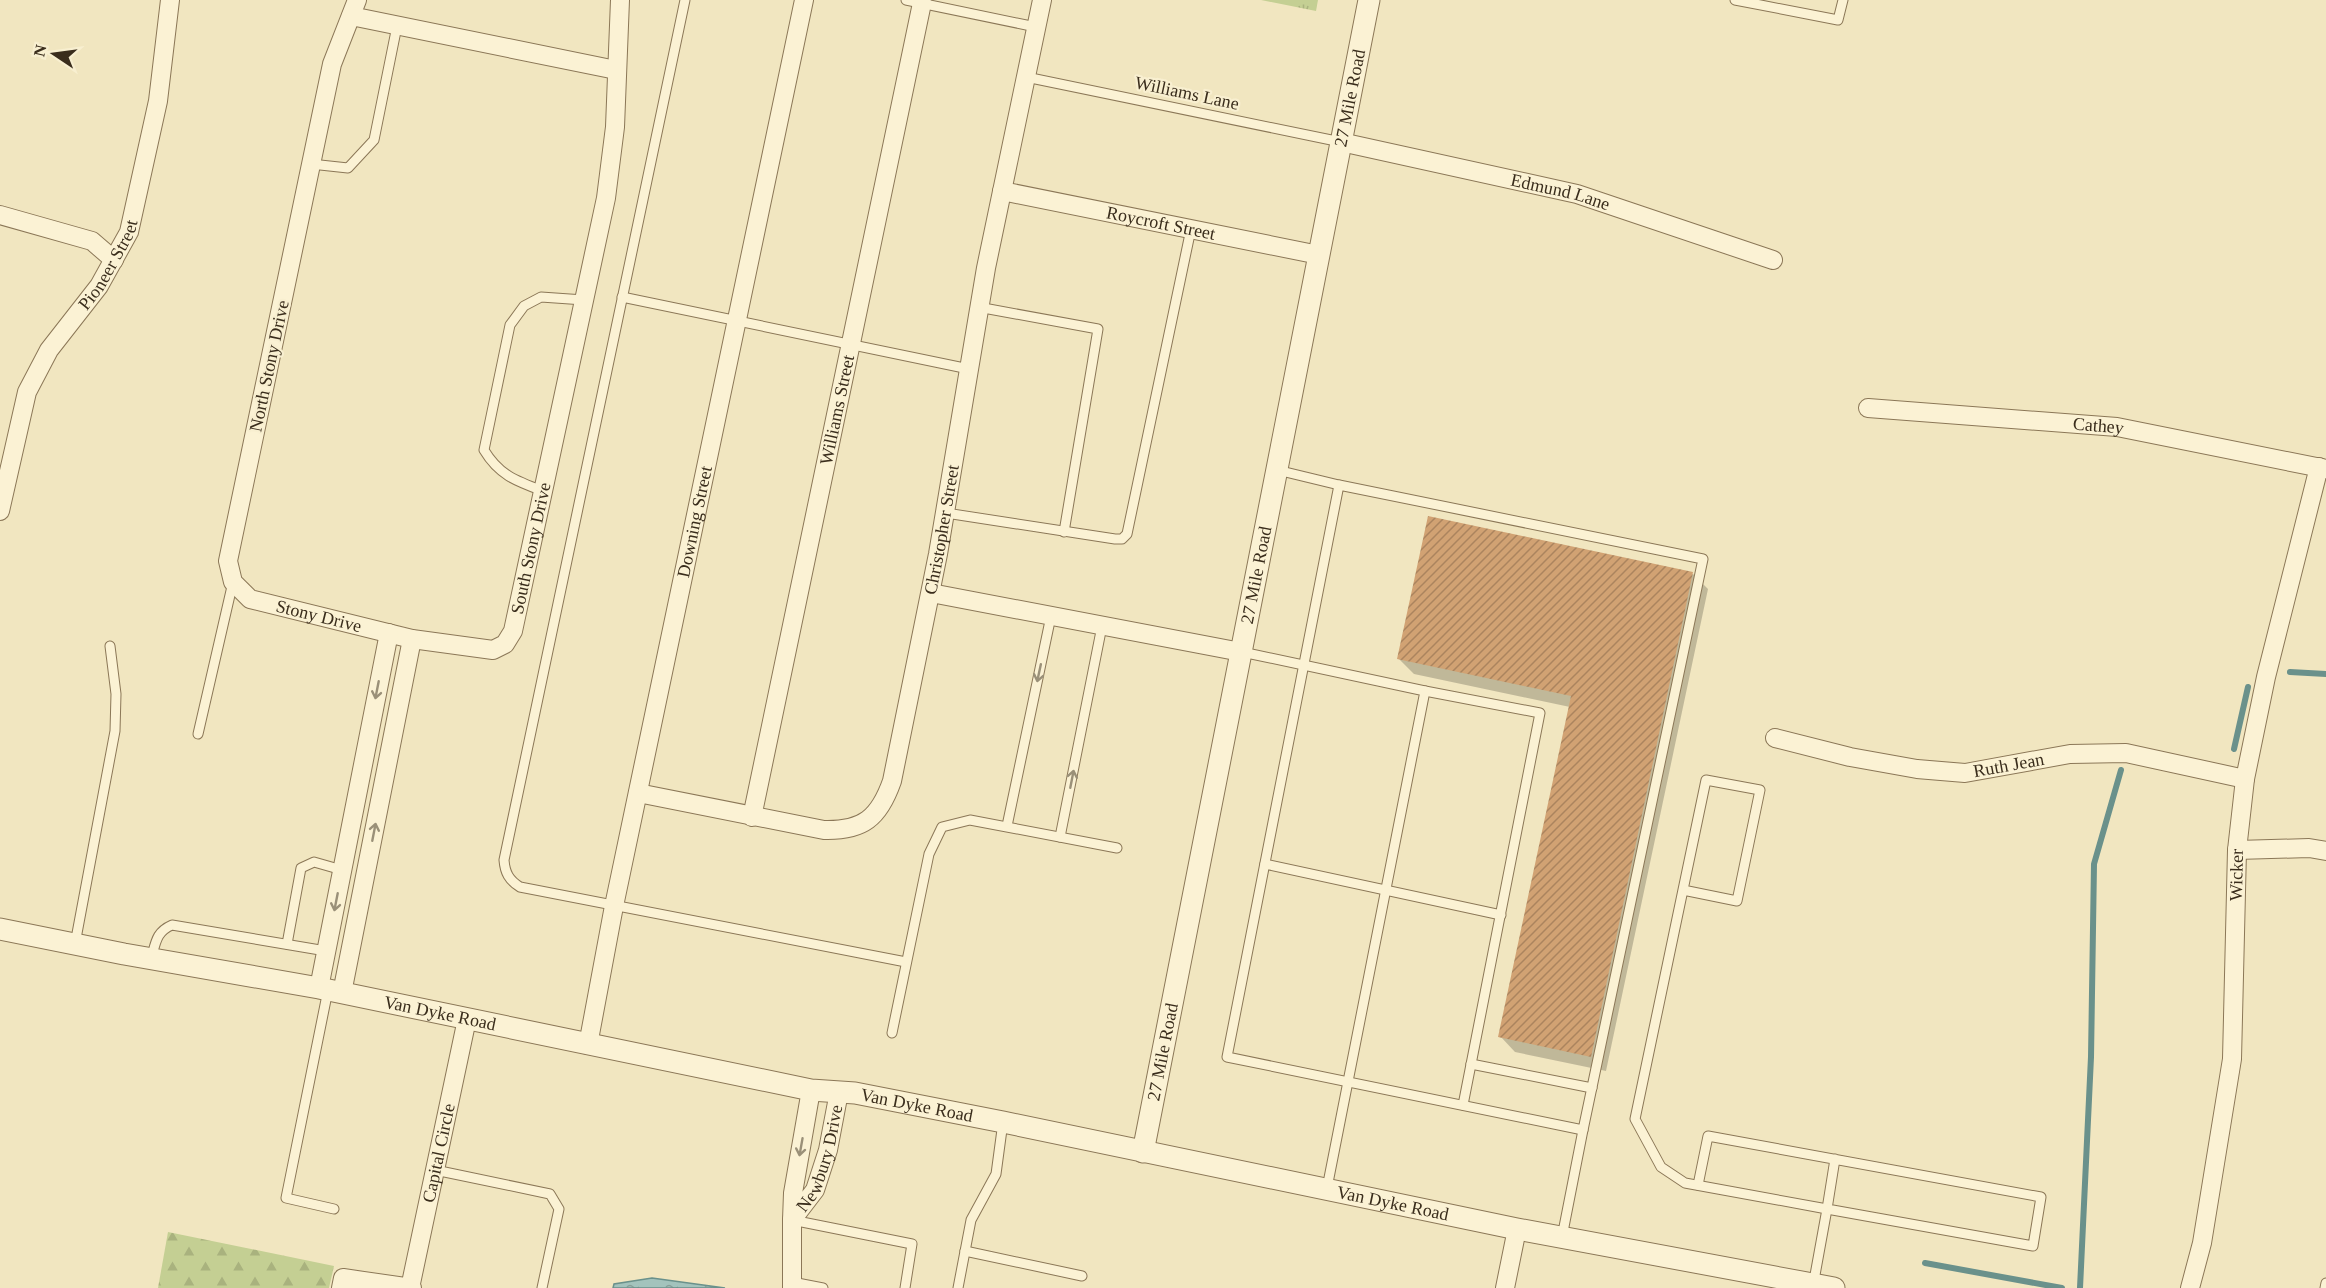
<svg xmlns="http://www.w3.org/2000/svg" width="2326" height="1288" viewBox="0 0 2326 1288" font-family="Georgia,serif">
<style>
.forest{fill:url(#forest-firs)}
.park{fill:url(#park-tufts)}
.water{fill:url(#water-ripples);stroke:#6a918b;stroke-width:1.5}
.shadow{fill:#0003}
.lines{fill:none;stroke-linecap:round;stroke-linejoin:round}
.stream{stroke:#6a918b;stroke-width:6}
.building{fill:url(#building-hatch)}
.service-casing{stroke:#8b7757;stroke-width:11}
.minor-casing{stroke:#8b7757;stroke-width:20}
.tertiary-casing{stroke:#8b7757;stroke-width:23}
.service{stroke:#fbf2d4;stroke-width:9}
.minor{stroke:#fbf2d4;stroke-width:18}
.tertiary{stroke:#fbf2d4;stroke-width:21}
.oneway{stroke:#9a9078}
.labels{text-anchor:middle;stroke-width:4.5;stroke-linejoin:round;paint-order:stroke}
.street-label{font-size:18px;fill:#3a2d1c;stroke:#f8efd0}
</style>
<defs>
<pattern id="forest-firs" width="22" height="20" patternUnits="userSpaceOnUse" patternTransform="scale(1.5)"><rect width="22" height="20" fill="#c4cf93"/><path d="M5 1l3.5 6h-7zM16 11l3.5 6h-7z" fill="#a9b27e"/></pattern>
<pattern id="park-tufts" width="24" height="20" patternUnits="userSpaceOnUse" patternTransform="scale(1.5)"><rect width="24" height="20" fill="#c4cf93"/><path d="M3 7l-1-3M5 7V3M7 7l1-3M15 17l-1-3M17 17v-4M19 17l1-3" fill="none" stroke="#a9b27e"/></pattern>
<pattern id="water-ripples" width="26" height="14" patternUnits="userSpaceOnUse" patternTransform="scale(1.5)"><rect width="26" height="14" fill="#a3c3bc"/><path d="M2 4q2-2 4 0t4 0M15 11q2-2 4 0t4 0" fill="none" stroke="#869f98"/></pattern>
<pattern id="building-hatch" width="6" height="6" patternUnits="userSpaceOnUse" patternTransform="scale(1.5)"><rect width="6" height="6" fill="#d1a273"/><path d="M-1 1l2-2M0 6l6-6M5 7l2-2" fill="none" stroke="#ab845e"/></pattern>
</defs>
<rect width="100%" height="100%" fill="#f1e6c0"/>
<path class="forest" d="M 168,1232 L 334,1266 L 329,1288 L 158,1288 Z"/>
<path class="park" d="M 1261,0 L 1318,0 L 1316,11 Z"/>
<path class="water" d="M 652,1278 L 725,1288 L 613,1288 L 614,1284 Z"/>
<path class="shadow" d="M 1693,574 L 1708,589 L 1606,1071 L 1515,1052 L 1500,1036 L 1570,707 L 1414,674 L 1399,659 Z"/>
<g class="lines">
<g class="stream">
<path d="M 2290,672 L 2326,674"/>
<path d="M 2234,749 L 2248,687"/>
<path d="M 1925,1263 L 2062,1288"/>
<path d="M 2080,1288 L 2091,1057 L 2094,864 L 2121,770"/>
</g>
</g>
<path class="building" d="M 1428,516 L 1693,572 L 1591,1057 L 1498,1037 L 1571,696 L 1397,659 Z"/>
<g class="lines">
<defs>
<g id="service">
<path d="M 685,0 L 504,860 C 505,873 509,880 520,887 L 906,962"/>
<path d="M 906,0 L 1036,27"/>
<path d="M 1735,0 L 1838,20 L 1843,0"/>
<path d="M 1026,77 L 1341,142"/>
<path d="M 311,164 L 348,168 L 374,140 L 397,26"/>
<path d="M 622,297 L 969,369"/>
<path d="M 978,307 L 1098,329 L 1064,532"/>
<path d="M 1277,470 L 1339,485"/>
<path d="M 1339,485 L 1703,559 L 1583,1130 L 1227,1057 Z"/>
<path d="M 543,491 C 516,481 499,475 484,450 L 510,325 L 524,306 L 541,297 L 584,300"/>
<path d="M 946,513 L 1115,539 L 1122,539 L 1127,534 L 1191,229"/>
<path d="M 1242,652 L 1425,691 L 1327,1188"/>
<path d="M 1425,691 L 1540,713 L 1463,1105"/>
<path d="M 198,734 L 233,582"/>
<path d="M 1007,826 L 1051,616"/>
<path d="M 1060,837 L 1102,626"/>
<path d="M 1265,864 L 1501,915"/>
<path d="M 1683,890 L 1737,901 L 1760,790 L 1706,780 L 1635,1119 L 1661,1167 L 1685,1183 L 1827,1209 L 1813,1286"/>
<path d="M 75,944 L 115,731 L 116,694 L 110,646"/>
<path d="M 287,944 L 301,868 L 314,862 L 342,870"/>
<path d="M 151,959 C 156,942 156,932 172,925 L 326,951"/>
<path d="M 328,990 L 286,1198 L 334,1209"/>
<path d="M 892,1033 L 929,854 L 942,827 L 970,820 L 1117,848"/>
<path d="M 1471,1064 L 1592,1088"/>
<path d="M 435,1170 L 550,1194 L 559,1209 L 542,1288"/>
<path d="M 1698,1185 L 1708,1136 L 2041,1197 L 2033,1246 L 1827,1209 L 1835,1159"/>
<path d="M 792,1220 L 912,1244 L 905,1288"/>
<path d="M 1562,1237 L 1583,1130"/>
<path d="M 965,1251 L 1082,1276"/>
<path d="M 792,1282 L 823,1288"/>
<path d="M 958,1288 L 971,1220 L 996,1174 L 1003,1122"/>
<path d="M 2325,1288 L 2326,1283"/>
</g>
<g id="minor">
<path id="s1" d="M 357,0 L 332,64 L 228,561 L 233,582 L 250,599 L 412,639 L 493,650 L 505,644 L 513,631 L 606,198 L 615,127 L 620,0"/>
<path d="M 351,16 L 616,70"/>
<path id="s2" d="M 1341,142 L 1577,194 L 1773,260"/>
<path id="s3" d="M 1002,191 L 1319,255"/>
<path d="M 0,215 L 92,241 L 114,260"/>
<path id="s4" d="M 1868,408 L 2117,427 L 2326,469"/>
<path id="s5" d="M 0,511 L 27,392 L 49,350 L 99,286 L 129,232 L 158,101 L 170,0"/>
<path d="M 931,593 L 1241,652"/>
<path id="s6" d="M 1775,738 L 1850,757 L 1917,769 L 1965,773 L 2070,754 L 2126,753 L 2245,779"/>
<path id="s7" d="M 638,793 L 824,830 C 863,831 879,818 892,781 L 938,554 L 986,268 L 1042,0"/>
<path id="s8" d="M 752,817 L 922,3"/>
<path d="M 2237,850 L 2309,848 L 2326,851"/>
<path d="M 319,988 L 389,633"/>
<path d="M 342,993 L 412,639"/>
<path id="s9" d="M 588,1045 L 614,906 L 804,0"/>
<path id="s10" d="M 811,1090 L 793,1193 L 792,1220 L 815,1190 L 828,1150 L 839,1092"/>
<path d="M 792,1220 L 792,1288"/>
<path d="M 341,1288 L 343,1278 L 412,1288"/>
<path id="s11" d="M 410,1288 L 467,1019"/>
<path d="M 1505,1288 L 1517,1229"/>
<path id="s12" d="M 2190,1288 L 2202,1243 L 2232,1059 L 2237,850 L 2245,779 L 2266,677 L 2319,467"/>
</g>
<g id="tertiary">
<path id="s13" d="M 0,929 L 124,954 L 319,988 L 811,1090 L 855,1093 L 1003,1122 L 1517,1229 L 1834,1288"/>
<path id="s14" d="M 1143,1152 L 1369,0"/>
</g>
</defs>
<use href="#service" class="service-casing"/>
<use href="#minor" class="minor-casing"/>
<use href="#tertiary" class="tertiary-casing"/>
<use href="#service" class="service"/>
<use href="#minor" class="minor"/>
<use href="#tertiary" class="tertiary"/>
</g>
<defs><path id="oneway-shaft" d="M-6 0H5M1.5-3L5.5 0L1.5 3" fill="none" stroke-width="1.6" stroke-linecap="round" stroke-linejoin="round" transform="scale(1.5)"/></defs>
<g class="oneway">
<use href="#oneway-shaft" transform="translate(1039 673) rotate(102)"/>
<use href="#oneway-shaft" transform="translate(377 690) rotate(101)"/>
<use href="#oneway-shaft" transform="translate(1072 779) rotate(-79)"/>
<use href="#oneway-shaft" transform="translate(374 832) rotate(-79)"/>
<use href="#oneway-shaft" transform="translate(336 902) rotate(101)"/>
<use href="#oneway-shaft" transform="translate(801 1147) rotate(100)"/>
</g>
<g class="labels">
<g class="street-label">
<text transform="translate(1187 93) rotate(12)" y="6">Williams Lane</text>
<text dy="6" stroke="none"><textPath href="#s14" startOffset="1074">27 Mile Road</textPath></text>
<text dy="6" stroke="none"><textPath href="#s2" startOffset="225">Edmund Lane</textPath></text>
<text dy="6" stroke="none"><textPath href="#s3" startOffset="162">Roycroft Street</textPath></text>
<text dy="6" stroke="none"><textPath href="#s5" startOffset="274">Pioneer Street</textPath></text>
<text transform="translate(269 366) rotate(-78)" y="6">North Stony Drive</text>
<text dy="6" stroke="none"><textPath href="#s8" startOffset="416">Williams Street</textPath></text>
<text dy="6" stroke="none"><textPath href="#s4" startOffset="231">Cathey</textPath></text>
<text dy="6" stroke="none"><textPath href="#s9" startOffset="534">Downing Street</textPath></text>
<text dy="6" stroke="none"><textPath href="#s7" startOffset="538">Christopher Street</textPath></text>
<text dy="6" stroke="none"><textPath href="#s1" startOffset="984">South Stony Drive</textPath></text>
<text dy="6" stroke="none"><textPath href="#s14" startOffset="588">27 Mile Road</textPath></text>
<text dy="6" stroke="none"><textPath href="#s1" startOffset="693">Stony Drive</textPath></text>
<text dy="6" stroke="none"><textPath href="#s6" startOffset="238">Ruth Jean</textPath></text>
<text dy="6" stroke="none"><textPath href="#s12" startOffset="417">Wicker</textPath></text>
<text dy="6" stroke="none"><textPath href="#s13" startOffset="448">Van Dyke Road</textPath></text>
<text dy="6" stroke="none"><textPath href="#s14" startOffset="102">27 Mile Road</textPath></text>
<text dy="6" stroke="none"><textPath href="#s13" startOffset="934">Van Dyke Road</textPath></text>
<text dy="6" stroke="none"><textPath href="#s11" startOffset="138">Capital Circle</textPath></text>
<text dy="6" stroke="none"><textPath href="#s10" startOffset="201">Newbury Drive</textPath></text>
<text dy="6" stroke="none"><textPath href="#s13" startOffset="1420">Van Dyke Road</textPath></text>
</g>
</g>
<g transform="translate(54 54) rotate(283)" stroke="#f8efd0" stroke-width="4.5" paint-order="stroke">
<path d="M0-4.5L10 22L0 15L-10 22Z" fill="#3a2d1c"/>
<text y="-9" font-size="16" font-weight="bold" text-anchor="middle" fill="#3a2d1c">N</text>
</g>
</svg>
